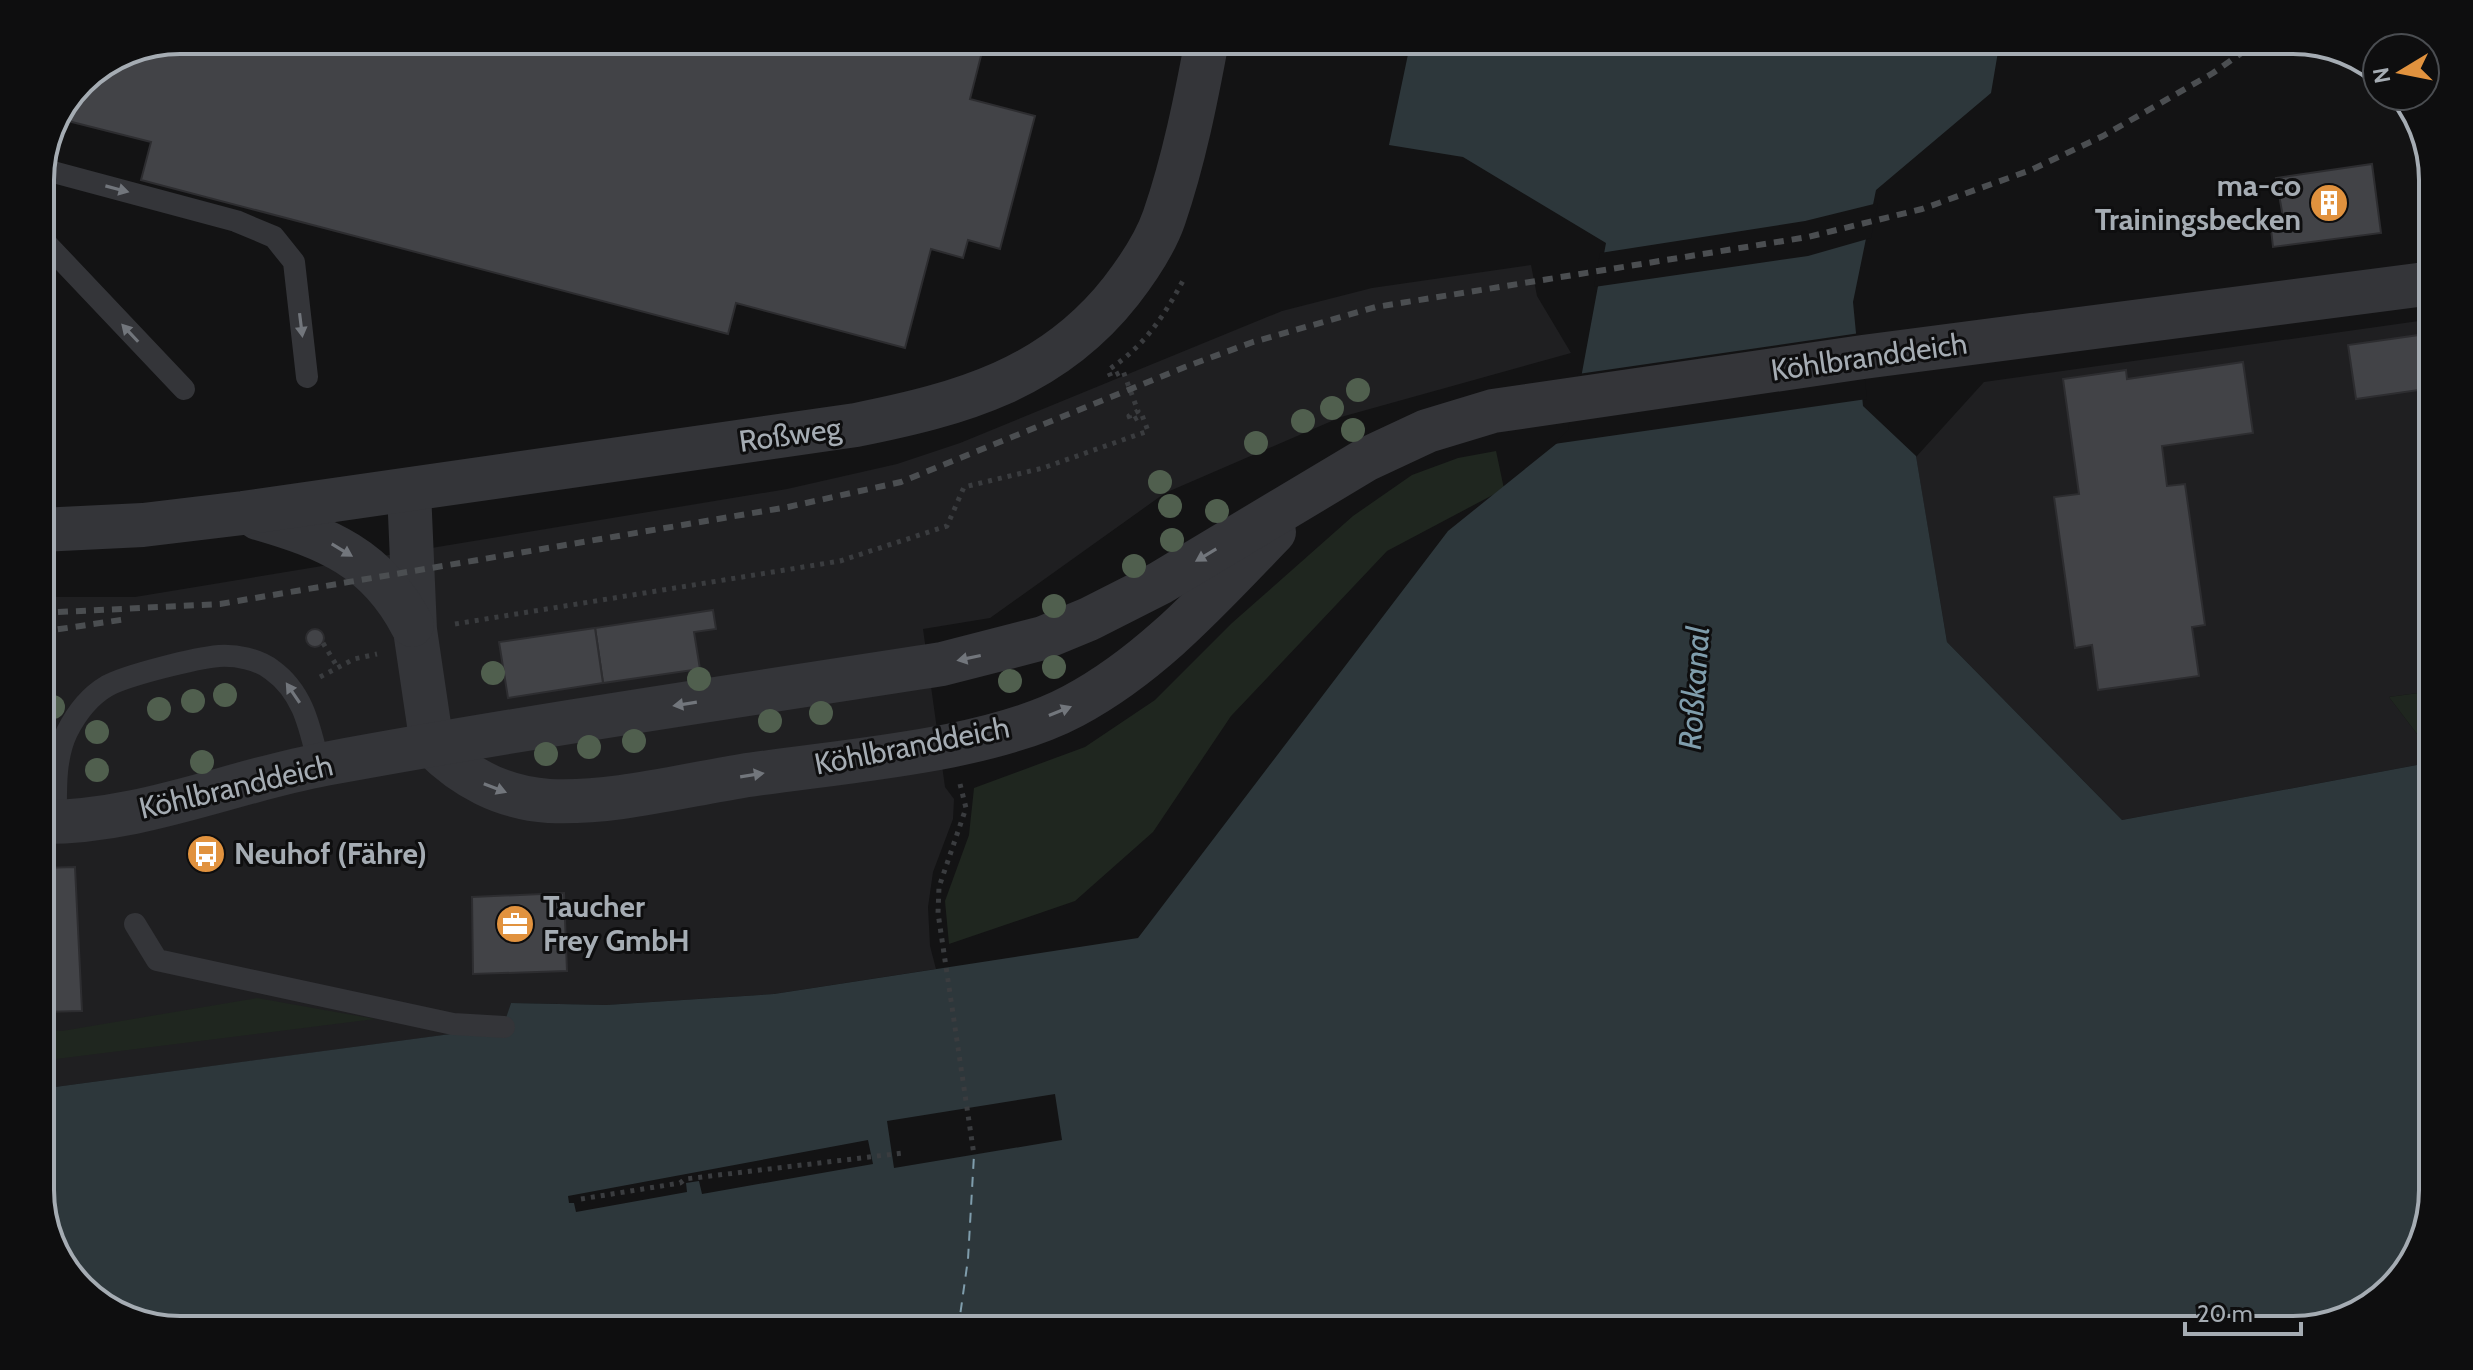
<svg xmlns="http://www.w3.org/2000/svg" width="2473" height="1370" viewBox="0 0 2473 1370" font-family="Cabin,sans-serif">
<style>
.built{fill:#1f1f21}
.green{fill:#1f261f}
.water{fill:#2d373b}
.pier{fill:#131314}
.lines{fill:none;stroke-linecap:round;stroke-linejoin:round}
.ferry{stroke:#7f9dac;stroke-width:2;stroke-dasharray:10 8;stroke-linecap:butt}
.building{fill:#424347;stroke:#2d2d30;stroke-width:2}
.path{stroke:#3a3c3f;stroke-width:5;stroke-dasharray:4 6;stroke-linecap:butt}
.service{stroke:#343539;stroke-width:22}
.minor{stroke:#343539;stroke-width:44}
.rail{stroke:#4b4e51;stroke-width:6;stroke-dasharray:10 8;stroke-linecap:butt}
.tree{fill:#505f4e}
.oneway{fill:#72767c}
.labels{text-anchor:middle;stroke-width:6;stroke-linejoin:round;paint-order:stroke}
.poi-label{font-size:30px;font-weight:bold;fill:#a5acb3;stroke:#0e0e0f;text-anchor:start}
.street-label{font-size:30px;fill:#a5acb3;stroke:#0e0e0f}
.water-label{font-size:32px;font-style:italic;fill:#7f9dac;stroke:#0e0e0f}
.rim{fill:none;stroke:#a5acb3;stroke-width:4}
</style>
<rect width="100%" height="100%" fill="#131314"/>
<g class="built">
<path d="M 1531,265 L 1537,296 L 1571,353 L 1341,417 L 1165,493 L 990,618 L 923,629 L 945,787 L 954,799 L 953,819 L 933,872 L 928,907 L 930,946 L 936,969 L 774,994 L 606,1005 L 511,1003 L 504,1027 L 40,1089 L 40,597 L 135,597 L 787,489 L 897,464 L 960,443 L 1282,311 L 1372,288 Z"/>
<path d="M 2433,319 L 2433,691 L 2389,697 L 2433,755 L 2433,762 L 2122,820 L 1947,642 L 1916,457 L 1984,382 Z"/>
</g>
<g class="green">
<path d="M 1496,451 L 1504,489 L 1387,551 L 1231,716 L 1153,832 L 1075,901 L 949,944 L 945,901 L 969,835 L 974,788 L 1085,747 L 1155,700 L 1232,623 L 1353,516 L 1412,475 L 1458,458 Z"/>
<path d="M 2433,691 L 2433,755 L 2389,697 Z"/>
<path d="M 257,998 L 375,1019 L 40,1061 L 40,1029 L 62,1031 Z"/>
</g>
<path class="water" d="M 1411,40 L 2000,40 L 1991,93 L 1876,190 L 1853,302 L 1863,406 L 1916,456 L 1947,642 L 2122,820 L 2433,762 L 2433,1190 L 2414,1259 L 2363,1311 L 2293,1330 L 180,1330 C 159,1324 127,1322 109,1310 C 30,1260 40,1170 40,1089 L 503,1027 L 511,1003 L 606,1005 L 774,994 L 1138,938 L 1448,531 L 1571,432 L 1606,243 L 1463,157 L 1389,145 Z"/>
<g class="pier">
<path d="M 1878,203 L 1871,238 L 1808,256 L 1594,287 L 1600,253 L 1805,221 Z"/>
<path d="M 1860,333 L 1867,399 L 1554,444 L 1568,430 L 1578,374 Z"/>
<path d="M 1055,1094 L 1062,1140 L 894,1168 L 887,1121 Z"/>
<path d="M 868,1140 L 873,1164 L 702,1194 L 699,1181 L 686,1183 L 687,1192 L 576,1212 L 574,1203 L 569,1203 L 568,1196 Z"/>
</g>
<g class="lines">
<path class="ferry" d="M 958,1330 L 968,1259 L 974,1155"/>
</g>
<g class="building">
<path d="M 180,40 L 985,40 L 970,99 L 1035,116 L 1000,249 L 968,240 L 963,258 L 931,249 L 905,348 L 736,303 L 728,334 L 141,180 L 151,142 L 64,120 L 81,81 L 127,51 Z"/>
<path d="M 2372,164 L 2381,233 L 2273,247 L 2271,229 L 2285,228 L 2276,178 Z"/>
<path d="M 2419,335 L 2426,389 L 2356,399 L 2348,345 Z"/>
<path d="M 2243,362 L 2253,433 L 2162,446 L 2167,486 L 2185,484 L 2205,625 L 2192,627 L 2199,676 L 2098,690 L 2092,645 L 2075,648 L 2054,497 L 2079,494 L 2063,379 L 2126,370 L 2127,379 Z"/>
<path d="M 713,610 L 716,629 L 694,632 L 700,669 L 603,683 L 595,628 Z"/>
<path d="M 595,628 L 603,683 L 508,698 L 499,642 Z"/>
<circle cx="315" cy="638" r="9"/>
<path d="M 75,867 L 82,1011 L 40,1012 L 40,868 Z"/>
<path d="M 564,893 L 567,971 L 473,974 L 472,897 Z"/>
</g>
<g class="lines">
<g class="path">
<path d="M 455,624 L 840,561 L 947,526 L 964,487 L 1043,468 L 1148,431 L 1142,415 L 1131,421 L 1129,416 L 1138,411 L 1123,371 L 1111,377 L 1108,370 C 1146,345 1164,316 1185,277"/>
<path d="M 323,643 L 338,668"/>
<path d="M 320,677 L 354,659 L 377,654"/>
<path d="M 40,698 L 55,694"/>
<path d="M 960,784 L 966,808 L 939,887 L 938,913 L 974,1155"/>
<path d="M 581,1199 L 680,1183 L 685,1179 L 903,1153"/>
</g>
<g class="service">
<path d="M 42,169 L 236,221 L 274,237 L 294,262 L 307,377"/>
<path d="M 40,237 L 184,389"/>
<path d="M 56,822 C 56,792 54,759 67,732 C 76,714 90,696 107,686 C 127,675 196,658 219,656 C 236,655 258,659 272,670 C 304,693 310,729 319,765"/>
<path d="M 135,924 L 157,960 L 453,1024 L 504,1027"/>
</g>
<g class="minor">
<path d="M 409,491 L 415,630 L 432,745"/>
<path d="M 258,518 C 327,538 377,558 412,625"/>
<path d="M 40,530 L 143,525 L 243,513 L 856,425 C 961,404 1052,379 1121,291 C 1138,269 1155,244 1164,218 C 1184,160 1196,99 1207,40"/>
<path d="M 432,745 C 463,777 503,798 549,801 C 612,804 680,786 742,776 C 839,761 987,752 1073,706 C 1152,664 1212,596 1274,532"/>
<path d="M 40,822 C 139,823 229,782 325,764 C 530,726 736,696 942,664 L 1043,638 L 1089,619 L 1160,583 L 1367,459 L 1427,431 L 1493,411 L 1863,357 L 2433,283"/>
</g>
<g class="rail">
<path d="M 40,613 L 220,604 L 788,507 L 901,482 L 1185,367 L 1253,342 L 1376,307 L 1808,237 L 1922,209 L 2031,170 L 2103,136 L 2213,73 L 2260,40"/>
<path d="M 40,632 L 127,619"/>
</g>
</g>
<g class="tree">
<circle cx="1358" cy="390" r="12"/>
<circle cx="1332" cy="408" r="12"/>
<circle cx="1303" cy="421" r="12"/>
<circle cx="1353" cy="430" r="12"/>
<circle cx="1256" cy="443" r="12"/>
<circle cx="1160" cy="482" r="12"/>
<circle cx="1170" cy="506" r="12"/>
<circle cx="1217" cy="511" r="12"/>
<circle cx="1172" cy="540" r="12"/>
<circle cx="1134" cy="566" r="12"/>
<circle cx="1054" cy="606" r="12"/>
<circle cx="1054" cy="667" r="12"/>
<circle cx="493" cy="673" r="12"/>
<circle cx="699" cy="679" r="12"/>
<circle cx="1010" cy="681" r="12"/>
<circle cx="225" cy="695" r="12"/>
<circle cx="193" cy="701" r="12"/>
<circle cx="53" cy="707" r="12"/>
<circle cx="159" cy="709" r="12"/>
<circle cx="821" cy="713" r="12"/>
<circle cx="770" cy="721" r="12"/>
<circle cx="97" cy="732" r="12"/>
<circle cx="634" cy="741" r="12"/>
<circle cx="589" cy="747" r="12"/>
<circle cx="546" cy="754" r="12"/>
<circle cx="202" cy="762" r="12"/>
<circle cx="97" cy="770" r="12"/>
</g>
<defs><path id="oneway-solid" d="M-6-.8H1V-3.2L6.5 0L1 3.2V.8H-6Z" transform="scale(2)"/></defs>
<g class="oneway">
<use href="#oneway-solid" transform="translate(117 189) rotate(15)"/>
<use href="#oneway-solid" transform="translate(301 325) rotate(83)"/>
<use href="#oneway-solid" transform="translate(130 333) rotate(-133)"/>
<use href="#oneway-solid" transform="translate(342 550) rotate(31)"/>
<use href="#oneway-solid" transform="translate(1206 555) rotate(149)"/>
<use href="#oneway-solid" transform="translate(969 658) rotate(168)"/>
<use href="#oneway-solid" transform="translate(293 693) rotate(-124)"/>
<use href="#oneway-solid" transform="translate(685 704) rotate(171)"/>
<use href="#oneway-solid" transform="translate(1060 711) rotate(-22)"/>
<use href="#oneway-solid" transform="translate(752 775) rotate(-9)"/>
<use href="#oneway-solid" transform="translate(495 788) rotate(21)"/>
</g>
<defs>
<symbol id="building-disc" viewBox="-11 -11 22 22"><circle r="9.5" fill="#e1923e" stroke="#0e0e0f"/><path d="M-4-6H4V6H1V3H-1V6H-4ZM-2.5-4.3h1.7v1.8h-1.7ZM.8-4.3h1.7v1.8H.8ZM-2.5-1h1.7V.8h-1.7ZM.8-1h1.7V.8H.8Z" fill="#fff"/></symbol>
<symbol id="bus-disc" viewBox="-11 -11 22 22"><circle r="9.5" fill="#e1923e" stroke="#0e0e0f"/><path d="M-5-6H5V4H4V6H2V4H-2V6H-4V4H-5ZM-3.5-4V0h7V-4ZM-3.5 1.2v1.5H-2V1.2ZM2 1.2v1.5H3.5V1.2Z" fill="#fff"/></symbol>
<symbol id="office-disc" viewBox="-11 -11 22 22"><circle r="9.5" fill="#e1923e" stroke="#0e0e0f"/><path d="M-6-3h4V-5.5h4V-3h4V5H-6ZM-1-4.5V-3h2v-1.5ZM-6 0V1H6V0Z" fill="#fff"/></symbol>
</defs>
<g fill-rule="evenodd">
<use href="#building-disc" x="2307" y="181" width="44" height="44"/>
<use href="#bus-disc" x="184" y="832" width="44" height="44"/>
<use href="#office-disc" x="493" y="902" width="44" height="44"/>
</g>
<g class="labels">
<g class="poi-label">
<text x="2301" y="196" text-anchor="end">ma-co<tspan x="2301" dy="34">Trainingsbecken</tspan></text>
<text x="234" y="864">Neuhof (Fähre)</text>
<text x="543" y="917">Taucher<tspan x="543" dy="34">Frey GmbH</tspan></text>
</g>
<g class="street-label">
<text transform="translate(1869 357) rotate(-8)" y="10">Köhlbranddeich</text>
<text transform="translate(790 435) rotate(-8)" y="10">Roßweg</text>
<text transform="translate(912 746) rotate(-11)" y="10">Köhlbranddeich</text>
<text transform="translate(236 787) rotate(-13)" y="10">Köhlbranddeich</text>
</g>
<g class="water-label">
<text transform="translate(1694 688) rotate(-86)" y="11">Roßkanal</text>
</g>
</g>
<path d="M0 0H2473V1370H0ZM180 54H2293A126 126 0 0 1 2419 180V1190A126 126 0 0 1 2293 1316H180A126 126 0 0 1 54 1190V180A126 126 0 0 1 180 54Z" fill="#0e0e0f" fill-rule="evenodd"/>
<path class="rim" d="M180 54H2293A126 126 0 0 1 2419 180V1190A126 126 0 0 1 2293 1316H180A126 126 0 0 1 54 1190V180A126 126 0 0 1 180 54Z"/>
<g transform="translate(2401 72) rotate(260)"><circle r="38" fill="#0e0e0f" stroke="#4a4d51" stroke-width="2"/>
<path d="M0-6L14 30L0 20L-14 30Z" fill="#e1923e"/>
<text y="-12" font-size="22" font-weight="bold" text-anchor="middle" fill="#a5acb3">N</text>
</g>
<path d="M2185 1322v12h116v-12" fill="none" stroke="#a5acb3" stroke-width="4"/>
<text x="2197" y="1322" font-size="24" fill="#a5acb3" stroke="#0e0e0f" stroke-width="6" paint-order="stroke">20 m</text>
</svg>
